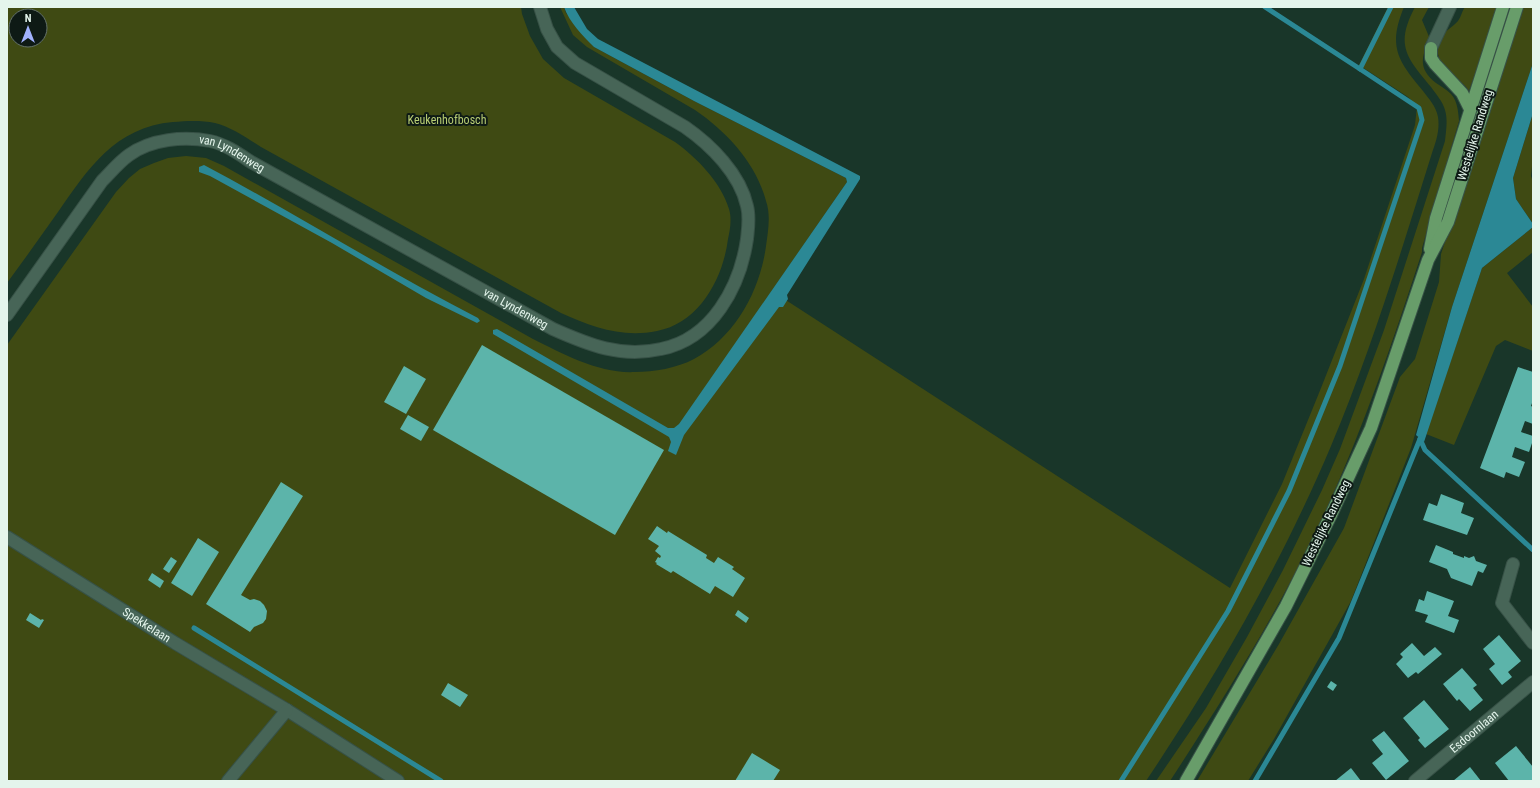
<svg xmlns="http://www.w3.org/2000/svg" width="1540" height="788" viewBox="0 0 1540 788" font-family="'Roboto Condensed',sans-serif">
<style>
.green{fill:#3f4a13;fill-rule:evenodd}
.water{fill:#2b8895}
.lines{fill:none;stroke-linecap:round;stroke-linejoin:round}
.stream{stroke:#2b8895;stroke-width:5}
.building{fill:#5cb4aa}
.minor-casing{stroke:#375146;stroke-width:14}
.major-casing{stroke:#375146;stroke-width:14}
.minor{stroke:#476557;stroke-width:12}
.major{stroke:#689d6a;stroke-width:12}
.labels{text-anchor:middle;stroke-width:4;stroke-linejoin:round;paint-order:stroke}
.park-label{font-size:12px;fill:#b8cd74;stroke:#0e1a15}
.street-label{font-size:12px;fill:#e4f5ec;stroke:#0e1a15}
</style>
<rect width="100%" height="100%" fill="#193629"/>
<g class="green">
<path d="M 7,7 L 521,7 L 522,14 L 530,36 L 543,59 L 564,78 L 675,142 C 697,158 721,182 729,209 C 732,219 730,230 728,239 C 723,279 699,323 657,331 C 622,338 592,327 561,313 L 261,147 C 247,138 231,127 215,123 C 201,120 186,121 173,122 C 115,127 88,169 58,212 C 41,236 24,260 7,283 ZM 16,16 L 40,16 L 40,40 L 16,40 Z"/>
<path d="M 560,7 L 564,7 L 566,13 L 594,47 L 694,101 L 846,178 L 847,182 L 684,418 L 778,295 L 1230,588 L 1282,484 L 1321,388 L 1364,279 L 1415,125 L 1417,106 L 1408,97 L 1359,65 L 1388,7 L 1404,7 C 1388,46 1397,60 1423,91 C 1429,99 1436,106 1438,117 C 1440,130 1436,142 1432,153 C 1401,252 1371,351 1331,446 C 1281,564 1217,675 1146,781 L 7,781 L 7,345 L 116,192 L 129,178 L 140,169 L 154,163 L 168,158 L 186,156 L 206,158 L 224,166 L 533,339 C 563,354 600,374 635,372 C 654,372 677,368 694,359 C 735,337 760,291 766,246 C 768,232 771,215 766,201 C 756,163 727,132 695,110 L 587,47 L 573,35 Z"/>
<path d="M 1415,7 L 1429,7 L 1422,20 L 1430,39 C 1421,57 1418,69 1436,83 C 1441,86 1447,90 1451,94 C 1458,102 1458,112 1459,121 L 1422,248 L 1422,252 C 1391,348 1358,443 1315,534 C 1273,620 1222,701 1170,781 L 1156,781 L 1206,708 L 1247,637 L 1283,570 L 1322,490 L 1340,449 L 1384,330 L 1445,141 C 1446,131 1448,120 1445,110 C 1443,102 1436,94 1431,87 C 1406,57 1395,45 1415,7 Z"/>
<path d="M 1465,7 L 1499,7 L 1469,91 C 1463,81 1452,77 1444,68 C 1438,59 1434,45 1442,36 C 1446,30 1453,27 1458,21 C 1461,17 1462,11 1465,7 Z"/>
<path d="M 1524,7 L 1533,7 L 1533,63 L 1452,307 L 1411,448 L 1351,601 L 1274,739 L 1248,781 L 1197,781 L 1279,644 L 1344,528 L 1400,377 L 1415,359 L 1439,282 L 1441,254 L 1512,38 Z"/>
<path d="M 1533,113 L 1533,157 L 1531,176 L 1533,182 L 1533,224 L 1516,199 L 1513,178 Z"/>
<path d="M 1533,227 L 1533,252 L 1507,273 L 1533,307 L 1533,351 L 1505,340 L 1496,346 L 1454,445 L 1426,434 L 1482,268 Z"/>
</g>
<g class="water">
<path d="M 564,7 L 574,7 L 587,29 L 598,39 L 860,176 L 860,179 L 787,295 L 788,299 L 783,307 L 779,307 L 684,435 L 676,455 L 668,451 L 671,442 L 669,437 L 493,334 L 493,330 L 497,329 L 668,428 L 674,428 L 679,424 L 847,182 L 846,178 L 694,101 L 594,47 C 583,36 569,22 564,7 Z"/>
<path d="M 1533,63 L 1533,113 L 1513,178 L 1516,199 L 1533,224 L 1533,227 L 1482,268 L 1424,442 L 1416,435 L 1452,307 Z"/>
<path d="M 204,165 C 296,214 385,270 478,318 L 480,321 L 477,323 L 426,298 L 332,243 L 210,176 L 199,172 L 199,167 Z"/>
</g>
<g class="lines">
<g class="stream">
<path d="M 1265,7 L 1360,69 L 1391,7"/>
<path d="M 1420,439 L 1425,450 L 1533,550"/>
<path d="M 194,628 L 441,781"/>
<path d="M 1121,781 L 1228,611 L 1289,491 L 1340,366 L 1422,120 L 1419,108 L 1360,69"/>
<path d="M 1255,781 L 1339,638 L 1420,439"/>
</g>
</g>
<g class="building">
<path d="M 482,345 L 664,450 L 615,535 L 433,430 Z"/>
<path d="M 404,366 L 426,379 L 406,414 L 384,402 Z"/>
<path d="M 1518,367 L 1533,372 L 1533,400 L 1531,406 L 1533,407 L 1533,424 L 1525,421 L 1521,432 L 1533,436 L 1533,440 L 1529,452 L 1515,447 L 1512,457 L 1525,462 L 1519,477 L 1506,472 L 1504,478 L 1480,468 Z"/>
<path d="M 408,415 L 429,427 L 421,441 L 400,429 Z"/>
<path d="M 281,482 L 303,496 L 241,595 L 250,600 L 254,599 L 260,601 L 264,605 L 267,611 L 266,619 L 263,623 L 254,627 L 250,632 L 206,604 Z"/>
<path d="M 1441,494 L 1464,503 L 1461,513 L 1474,518 L 1467,535 L 1423,520 L 1429,503 L 1437,506 Z"/>
<path d="M 657,526 L 667,533 L 668,531 L 707,555 L 706,558 L 714,563 L 718,557 L 734,567 L 732,569 L 745,578 L 733,597 L 715,586 L 710,594 L 673,571 L 671,573 L 656,564 L 657,563 L 655,562 L 658,557 L 660,558 L 661,556 L 655,551 L 659,546 L 648,539 Z"/>
<path d="M 198,538 L 219,552 L 192,596 L 171,583 Z"/>
<path d="M 1436,545 L 1453,552 L 1453,554 L 1464,558 L 1464,556 L 1469,558 L 1474,556 L 1476,561 L 1487,565 L 1483,573 L 1478,571 L 1472,586 L 1451,578 L 1447,569 L 1429,562 Z"/>
<path d="M 171,557 L 177,561 L 169,573 L 163,569 Z"/>
<path d="M 152,573 L 164,581 L 160,588 L 148,580 Z"/>
<path d="M 1427,591 L 1454,601 L 1448,616 L 1459,620 L 1454,633 L 1425,622 L 1428,615 L 1415,611 L 1419,599 L 1424,601 Z"/>
<path d="M 738,610 L 749,618 L 746,623 L 735,615 Z"/>
<path d="M 30,613 L 41,620 L 42,619 L 44,620 L 39,628 L 26,620 Z"/>
<path d="M 1499,635 L 1521,661 L 1508,672 L 1512,677 L 1502,685 L 1489,669 L 1495,664 L 1483,649 Z"/>
<path d="M 1412,643 L 1424,656 L 1435,647 L 1442,654 L 1418,674 L 1416,672 L 1408,678 L 1396,664 L 1403,657 L 1400,654 Z"/>
<path d="M 1462,668 L 1477,685 L 1473,688 L 1483,700 L 1470,711 L 1459,699 L 1457,701 L 1443,684 Z"/>
<path d="M 1331,681 L 1337,685 L 1333,691 L 1327,687 Z"/>
<path d="M 448,683 L 468,695 L 460,707 L 441,695 Z"/>
<path d="M 1424,700 L 1449,729 L 1425,748 L 1418,740 L 1420,738 L 1403,718 Z"/>
<path d="M 1384,731 L 1409,761 L 1386,780 L 1372,763 L 1383,754 L 1372,740 Z"/>
<path d="M 1516,746 L 1533,767 L 1533,781 L 1509,781 L 1495,763 Z"/>
<path d="M 752,753 L 780,770 L 773,781 L 735,781 Z"/>
<path d="M 1470,767 L 1481,781 L 1453,781 Z"/>
<path d="M 1351,768 L 1361,781 L 1335,781 Z"/>
</g>
<g class="lines">
<defs>
<g id="minor">
<path d="M 1431,48 L 1450,7"/>
<path id="s1" d="M 7,315 L 102,181 C 111,172 119,162 129,155 C 151,139 184,136 210,141 C 225,144 239,154 251,162 L 553,329 C 589,345 621,358 661,349 C 712,339 740,287 747,239 C 748,229 750,217 747,206 C 740,174 711,145 685,127 L 575,63 L 557,47 L 547,29 L 540,7"/>
<path id="s2" d="M 7,537 L 175,643 L 287,710 L 398,781"/>
<path d="M 1513,564 L 1502,603 L 1533,643"/>
<path d="M 228,781 L 287,710"/>
<path id="s3" d="M 1415,781 L 1533,682"/>
</g>
<g id="major">
<path d="M 1431,48 L 1431,58 L 1435,64 L 1462,93 L 1470,109"/>
<path d="M 1430,249 L 1436,218 L 1503,7"/>
<path d="M 1186,781 L 1286,606 L 1331,515 L 1371,428 L 1428,260 L 1448,222 L 1517,7"/>
</g>
</defs>
<use href="#minor" class="minor-casing"/>
<use href="#major" class="major-casing"/>
<use href="#minor" class="minor"/>
<use href="#major" class="major"/>
</g>
<g class="labels">
<g class="park-label">
<text x="447" y="124">Keukenhofbosch</text>
</g>
<g class="street-label">
<text transform="translate(1475 135) rotate(-73)" y="4">Westelijke Randweg</text>
<text dy="4" stroke="none"><textPath href="#s1" startOffset="311">van Lyndenweg</textPath></text>
<text dy="4" stroke="none"><textPath href="#s1" startOffset="635">van Lyndenweg</textPath></text>
<text transform="translate(1326 523) rotate(-64)" y="4">Westelijke Randweg</text>
<text dy="4" stroke="none"><textPath href="#s2" startOffset="165">Spekkelaan</textPath></text>
<text dy="4" stroke="none"><textPath href="#s3" startOffset="77">Esdoornlaan</textPath></text>
</g>
</g>
<rect width="1540" height="788" fill="none" stroke="#e4f5ec" stroke-width="16"/>
<g transform="translate(28 28)"><circle r="19" fill="#0e1a15" stroke="#64726b"/>
<path d="M0-3L7 15L0 10L-7 15Z" fill="#a2b2fd"/>
<text y="-6" font-size="11" font-weight="bold" text-anchor="middle" fill="#e4f5ec">N</text>
</g>
</svg>
